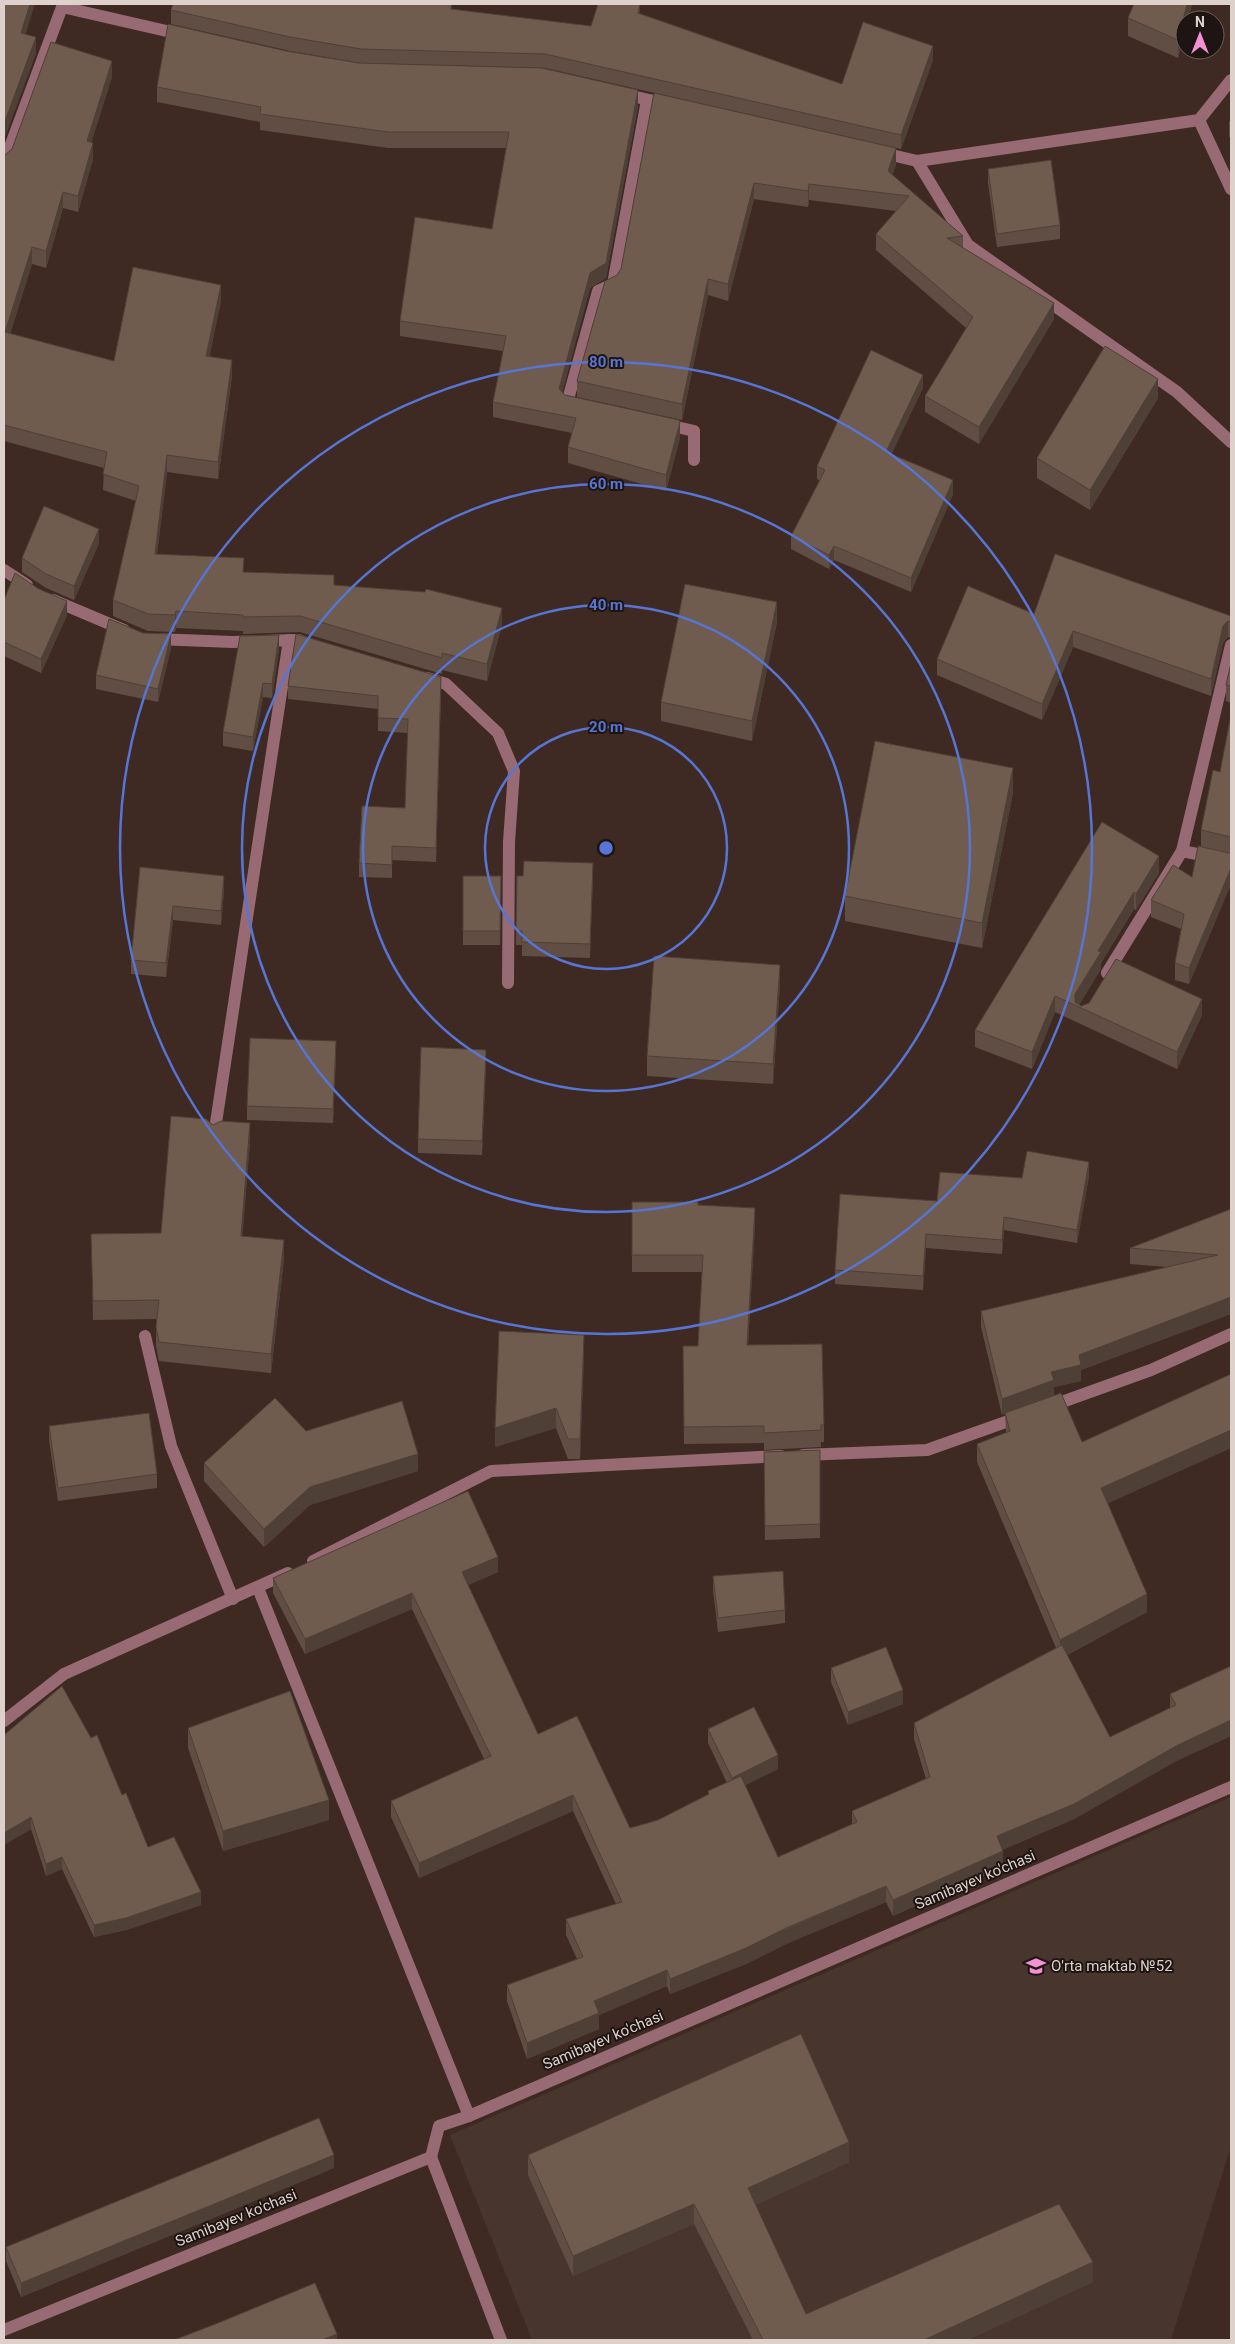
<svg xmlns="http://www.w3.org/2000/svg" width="1235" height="2344" viewBox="0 0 1235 2344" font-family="Roboto,sans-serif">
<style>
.education{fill:#48352e}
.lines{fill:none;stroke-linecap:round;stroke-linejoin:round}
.minor{stroke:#986b74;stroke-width:12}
.wall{fill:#604e44}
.shaded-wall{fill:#4e4037}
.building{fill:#705b4f;stroke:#4e4037}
.ring{fill:none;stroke:#5775d4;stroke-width:2.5}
.labels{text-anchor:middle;stroke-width:4;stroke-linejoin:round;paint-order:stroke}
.street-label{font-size:15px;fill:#ded0cb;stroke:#1e1512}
.poi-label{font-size:15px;fill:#ded0cb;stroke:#1e1512;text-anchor:start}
.centre{fill:#5775d4;stroke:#1e1512;stroke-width:2.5}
.ring-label{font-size:15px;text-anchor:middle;font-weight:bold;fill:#5775d4;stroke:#1e1512;stroke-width:4;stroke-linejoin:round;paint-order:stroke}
</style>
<rect width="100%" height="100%" fill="#3e2a22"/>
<path class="education" d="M 1231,1797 L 1231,2146 L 1171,2340 L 532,2340 L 450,2135 Z"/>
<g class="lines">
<g class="minor">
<path d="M 623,94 L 667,104"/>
<path d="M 1199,120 L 1231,189"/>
<path d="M 879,152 L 917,161 L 1199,120 L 1231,80"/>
<path d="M 917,161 L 968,245 L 1177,392 L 1231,442"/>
<path d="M 4,163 L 62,7 L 184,35"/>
<path d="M 577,405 L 567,403 L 598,291 L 613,284 L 647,100"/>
<path d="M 664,424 L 694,431 L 694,460"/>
<path d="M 4,570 L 27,585"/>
<path d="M 53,600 L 124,630"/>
<path d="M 155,639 L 233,642 L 298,640 L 312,645"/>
<path d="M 427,678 L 446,684 L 498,733 L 514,771 L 509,842 L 508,983"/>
<path d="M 1182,851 L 1231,861"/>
<path d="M 1107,973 L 1182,851 L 1231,645"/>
<path d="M 214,1136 L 289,640"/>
<path d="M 145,1336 L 171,1446 L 233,1599"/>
<path d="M 1048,1407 L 1151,1370 L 1231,1334"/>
<path d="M 803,1455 L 927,1450 L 1020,1417"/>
<path d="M 313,1561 L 491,1471 L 781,1456"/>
<path d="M 258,1588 L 469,2116"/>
<path d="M 4,1721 L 64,1674 L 288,1573"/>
<path d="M 431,2157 L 501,2340"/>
<path d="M 4,2330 L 431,2157 L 439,2126 L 469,2116 L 1231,1787"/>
</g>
</g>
<g class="wall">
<path d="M 173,4 L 452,4 L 451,9 L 591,26 L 640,14 L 842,84 L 933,60 L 901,149 L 545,68 L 361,63 L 290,51 L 171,24 L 171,10 Z"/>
<path d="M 1134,4 L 1192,4 L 1188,20 L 1185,20 L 1185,30 L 1178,58 L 1128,36 L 1128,18 Z"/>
<path d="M 286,51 L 359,63 L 638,106 L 606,278 L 590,288 L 562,392 L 565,395 L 680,438 L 666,491 L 568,463 L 568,447 L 572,433 L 493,417 L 493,402 L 503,351 L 400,336 L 400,321 L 492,229 L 506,148 L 388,148 L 260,130 L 260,122 L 157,102 L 157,87 Z"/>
<path d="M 112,77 L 91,142 L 93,159 L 78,212 L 63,208 L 46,268 L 32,264 L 10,334 L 114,361 L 221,301 L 209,357 L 232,376 L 218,479 L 167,472 L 157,554 L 244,572 L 334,585 L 502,624 L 487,681 L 442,670 L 442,674 L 300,632 L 243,634 L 243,631 L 176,628 L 175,632 L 148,631 L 113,616 L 113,600 L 136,501 L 103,490 L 104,468 L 4,441 L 4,154 L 5,155 Z"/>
<path d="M 654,93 L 896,165 L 892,175 L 963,236 L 963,248 L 1054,319 L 979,444 L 925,412 L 925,396 L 966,328 L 876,250 L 876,234 L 896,211 L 809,200 L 808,207 L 754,199 L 728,301 L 708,295 L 682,420 L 577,397 L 577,381 L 617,275 L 621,269 Z"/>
<path d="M 1231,119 L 1231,138 L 1229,137 L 1229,122 Z"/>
<path d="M 988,169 L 1060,225 L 1060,239 L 997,247 L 988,183 Z"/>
<path d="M 923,388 L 891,454 L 953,494 L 911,592 L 834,560 L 829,569 L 791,549 L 791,536 L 820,481 L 817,479 L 817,466 Z"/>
<path d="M 1158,398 L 1090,510 L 1037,478 L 1037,458 Z"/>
<path d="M 99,543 L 74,600 L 46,588 L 22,572 L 22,558 Z"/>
<path d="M 4,600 L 67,615 L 41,673 L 4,656 Z"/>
<path d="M 1034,614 L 1231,616 L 1231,638 L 1228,637 L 1223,643 L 1211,696 L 1073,647 L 1042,720 L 937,675 L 937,659 Z"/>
<path d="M 777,622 L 752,741 L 661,721 L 661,702 Z"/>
<path d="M 171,648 L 158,702 L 96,689 L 96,675 Z"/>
<path d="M 279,649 L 272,698 L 263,697 L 253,751 L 223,746 L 223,732 Z"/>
<path d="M 1231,663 L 1231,703 L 1226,701 L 1226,685 Z"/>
<path d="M 288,686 L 441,691 L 436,862 L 392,860 L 392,878 L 359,877 L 359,863 L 405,808 L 408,733 L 378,731 L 378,709 L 288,699 Z"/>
<path d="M 1231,715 L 1231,884 L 1189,984 L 1175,980 L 1175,963 L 1181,929 L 1151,917 L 1151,900 L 1192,877 L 1201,847 L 1201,830 L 1220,772 Z"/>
<path d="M 1013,793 L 982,948 L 845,921 L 845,896 Z"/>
<path d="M 1102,822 L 1159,873 L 1136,910 L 1134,909 L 1101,963 L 1101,969 L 1079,1005 L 1081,1006 L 1202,1015 L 1177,1069 L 1055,1012 L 1032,1069 L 975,1047 L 975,1030 Z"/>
<path d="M 140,867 L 224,890 L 221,925 L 173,920 L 166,977 L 131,974 L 131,960 Z"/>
<path d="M 463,876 L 501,876 L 500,945 L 463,945 Z"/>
<path d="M 517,876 L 593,876 L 590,958 L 522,956 L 522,945 L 516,945 Z"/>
<path d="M 780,984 L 773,1084 L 647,1076 L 647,1056 Z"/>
<path d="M 336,1055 L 333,1123 L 247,1120 L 247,1106 Z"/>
<path d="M 486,1064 L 482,1155 L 418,1153 L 418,1139 Z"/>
<path d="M 213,1125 L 250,1142 L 242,1236 L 284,1259 L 271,1373 L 159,1361 L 156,1346 L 156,1319 L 93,1320 L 91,1234 L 161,1233 Z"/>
<path d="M 1089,1176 L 1077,1243 L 1004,1230 L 1002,1254 L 926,1248 L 923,1290 L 835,1284 L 835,1270 L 937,1201 L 1022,1178 Z"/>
<path d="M 632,1202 L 698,1205 L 755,1225 L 748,1345 L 824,1425 L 824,1442 L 821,1442 L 821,1447 L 764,1450 L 764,1443 L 684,1444 L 683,1346 L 698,1346 L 702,1272 L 632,1272 Z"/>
<path d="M 1231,1209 L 1231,1314 L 1081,1370 L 1081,1381 L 1054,1387 L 1054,1395 L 1082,1442 L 1231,1448 L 1108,1503 L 1147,1612 L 1067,1655 L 1110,1737 L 1170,1708 L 1170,1694 L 1231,1666 L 1231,1736 L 1178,1760 L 1074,1819 L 1002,1850 L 1003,1867 L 893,1916 L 886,1902 L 786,1944 L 746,1964 L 670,1994 L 667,1986 L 599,2015 L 599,2029 L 527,2059 L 507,2001 L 507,1985 L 577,1959 L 566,1935 L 566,1919 L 616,1904 L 573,1811 L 419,1878 L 391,1817 L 391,1801 L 484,1759 L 412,1609 L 305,1654 L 273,1593 L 273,1578 L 498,1572 L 468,1585 L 538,1734 L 630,1828 L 658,1820 L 708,1795 L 708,1791 L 727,1783 L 708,1743 L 708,1729 L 778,1769 L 745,1785 L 778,1857 L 852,1824 L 852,1811 L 926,1779 L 914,1739 L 914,1723 L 1056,1648 L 977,1462 L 977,1444 L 1006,1433 L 1005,1413 L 1002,1415 L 981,1327 L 981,1311 L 1167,1267 L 1130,1264 L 1130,1248 Z"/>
<path d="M 584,1354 L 580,1459 L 568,1459 L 556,1428 L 495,1447 Z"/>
<path d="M 49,1426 L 157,1474 L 157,1488 L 58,1501 L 49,1440 Z"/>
<path d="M 306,1431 L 418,1471 L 310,1505 L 264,1547 L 204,1481 L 204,1463 Z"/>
<path d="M 820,1450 L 820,1538 L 765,1540 L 764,1452 Z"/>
<path d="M 713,1576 L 785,1610 L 785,1623 L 718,1632 L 713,1590 Z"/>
<path d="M 831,1668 L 903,1704 L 848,1725 L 831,1682 Z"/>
<path d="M 188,1728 L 329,1820 L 223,1851 L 188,1748 Z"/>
<path d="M 4,1735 L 91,1738 L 122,1795 L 148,1847 L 201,1905 L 126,1930 L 94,1937 L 62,1869 L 46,1876 L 31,1829 L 4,1845 Z"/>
<path d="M 528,2155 L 849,2162 L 755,2205 L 806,2314 L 1093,2282 L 967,2340 L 753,2340 L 694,2224 L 573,2276 L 528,2175 Z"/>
<path d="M 334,2168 L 21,2297 L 6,2261 L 6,2247 Z"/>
</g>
<g class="shaded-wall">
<path d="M 30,4 L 35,4 L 21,49 L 21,33 Z"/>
<path d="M 640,4 L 640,17 L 638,13 Z"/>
<path d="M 1187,4 L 1192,4 L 1188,20 L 1185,20 L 1185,30 L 1178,58 L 1178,40 Z"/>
<path d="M 36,37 L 36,54 L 4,140 L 4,124 Z"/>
<path d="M 933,46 L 933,60 L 901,149 L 901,135 Z"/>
<path d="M 112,61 L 112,77 L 87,157 L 87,141 Z"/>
<path d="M 638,90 L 638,106 L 606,278 L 590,288 L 559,405 L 559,389 Z"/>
<path d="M 93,143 L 93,159 L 78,212 L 78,196 Z"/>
<path d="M 896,148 L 896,165 L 888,187 L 888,171 Z"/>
<path d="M 754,183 L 754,199 L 728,301 L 728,284 Z"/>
<path d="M 809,184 L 809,200 L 808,207 L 808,191 Z"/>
<path d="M 63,192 L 63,208 L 46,268 L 46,251 Z"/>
<path d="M 32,247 L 32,264 L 5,349 L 5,332 Z"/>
<path d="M 708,279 L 708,295 L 682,420 L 682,404 Z"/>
<path d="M 221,285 L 221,301 L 206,373 L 206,356 Z"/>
<path d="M 1054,303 L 1054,319 L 979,444 L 979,427 Z"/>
<path d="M 232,360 L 232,376 L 218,479 L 218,462 Z"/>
<path d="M 923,375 L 923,388 L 886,466 L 886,452 Z"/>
<path d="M 1158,379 L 1158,398 L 1090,510 L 1090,490 Z"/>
<path d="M 680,422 L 680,438 L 666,491 L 666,475 Z"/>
<path d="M 167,455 L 167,472 L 155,570 L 155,554 Z"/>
<path d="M 953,480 L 953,494 L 911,592 L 911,578 Z"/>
<path d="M 99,529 L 99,543 L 74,600 L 74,586 Z"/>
<path d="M 834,546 L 834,560 L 829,569 L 829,555 Z"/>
<path d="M 67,601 L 67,615 L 41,673 L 41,659 Z"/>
<path d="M 777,602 L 777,622 L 752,741 L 752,721 Z"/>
<path d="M 502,608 L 502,624 L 487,681 L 487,664 Z"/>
<path d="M 176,611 L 176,628 L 175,632 L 175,615 Z"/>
<path d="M 1228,621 L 1228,637 L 1223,643 L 1211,696 L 1211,679 L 1223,626 Z"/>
<path d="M 1073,631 L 1073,647 L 1042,720 L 1042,704 Z"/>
<path d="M 171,634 L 171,648 L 158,702 L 158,689 Z"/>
<path d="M 279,635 L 279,649 L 272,698 L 272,684 Z"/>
<path d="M 441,677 L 441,691 L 436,862 L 436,848 Z"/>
<path d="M 263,683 L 263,697 L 253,751 L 253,737 Z"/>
<path d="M 1013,768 L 1013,793 L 982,948 L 982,923 Z"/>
<path d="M 1159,856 L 1159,873 L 1136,910 L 1136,894 Z"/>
<path d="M 1231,868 L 1231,884 L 1189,984 L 1189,968 Z"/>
<path d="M 224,876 L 224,890 L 221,925 L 221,911 Z"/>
<path d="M 1134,892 L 1134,909 L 1101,963 L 1101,969 L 1078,1006 L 1075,1005 L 1075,994 L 1098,951 Z"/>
<path d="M 173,906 L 173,920 L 166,977 L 166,963 Z"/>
<path d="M 780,965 L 780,984 L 773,1084 L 773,1064 Z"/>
<path d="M 1055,996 L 1055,1012 L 1032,1069 L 1032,1052 Z"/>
<path d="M 1202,999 L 1202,1015 L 1177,1069 L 1177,1052 Z"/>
<path d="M 336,1041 L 336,1055 L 333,1123 L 333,1109 Z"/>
<path d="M 486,1050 L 486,1064 L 482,1155 L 482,1141 Z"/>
<path d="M 250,1123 L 250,1142 L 241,1255 L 241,1236 Z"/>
<path d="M 1089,1162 L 1089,1176 L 1077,1243 L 1077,1230 Z"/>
<path d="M 755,1208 L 755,1225 L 747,1362 L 747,1345 Z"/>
<path d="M 1004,1217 L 1004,1230 L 1002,1254 L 1002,1240 Z"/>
<path d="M 926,1234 L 926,1248 L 923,1290 L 923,1276 Z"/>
<path d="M 284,1240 L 284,1259 L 271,1373 L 271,1354 Z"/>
<path d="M 1231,1297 L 1231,1314 L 1081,1370 L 1081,1381 L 1054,1387 L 1054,1396 L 1002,1415 L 1002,1399 L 1051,1372 L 1079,1355 Z"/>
<path d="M 584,1335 L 584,1354 L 580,1459 L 580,1439 Z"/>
<path d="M 556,1408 L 556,1428 L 495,1447 L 495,1428 Z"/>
<path d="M 1231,1430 L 1231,1448 L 1101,1506 L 1101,1488 Z"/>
<path d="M 418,1454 L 418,1471 L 310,1505 L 264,1547 L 264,1529 L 310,1487 Z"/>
<path d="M 498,1557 L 498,1572 L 462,1587 L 462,1572 Z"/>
<path d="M 412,1593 L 412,1609 L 305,1654 L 305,1639 Z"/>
<path d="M 1147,1594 L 1147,1612 L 1060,1658 L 1060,1640 Z"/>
<path d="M 903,1690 L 903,1704 L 848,1725 L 848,1712 Z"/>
<path d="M 1231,1720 L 1231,1736 L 1178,1760 L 1074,1819 L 997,1852 L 997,1836 L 1178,1745 Z"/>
<path d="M 778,1755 L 778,1769 L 732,1792 L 732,1778 Z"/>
<path d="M 573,1795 L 573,1811 L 419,1878 L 419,1863 Z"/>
<path d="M 329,1800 L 329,1820 L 223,1851 L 223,1831 Z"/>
<path d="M 31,1817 L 31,1829 L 4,1845 L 4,1833 Z"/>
<path d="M 1003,1851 L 1003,1867 L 893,1916 L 893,1900 Z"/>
<path d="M 62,1857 L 62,1869 L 46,1876 L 46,1864 Z"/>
<path d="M 886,1886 L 886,1902 L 786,1944 L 746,1964 L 670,1994 L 670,1979 Z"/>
<path d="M 201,1892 L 201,1905 L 126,1930 L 94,1937 L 94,1925 Z"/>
<path d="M 667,1970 L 667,1986 L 599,2015 L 599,2029 L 527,2059 L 527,2043 L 594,2001 Z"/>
<path d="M 849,2142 L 849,2162 L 748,2208 L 748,2188 Z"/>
<path d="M 334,2155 L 334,2168 L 21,2297 L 21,2283 Z"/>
<path d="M 694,2204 L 694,2224 L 573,2276 L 573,2256 Z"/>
<path d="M 1093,2262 L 1093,2282 L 967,2340 L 924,2340 Z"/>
<path d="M 337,2334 L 337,2340 L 322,2340 Z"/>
</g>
<g class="building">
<path d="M 4,4 L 30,4 L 21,33 L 36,37 L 4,124 Z"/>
<path d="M 173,4 L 451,4 L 451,9 L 591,26 L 598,4 L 640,4 L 638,13 L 842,84 L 863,22 L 933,46 L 901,135 L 545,54 L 361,49 L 290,37 L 171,10 Z"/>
<path d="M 1134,4 L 1187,4 L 1178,40 L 1128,18 Z"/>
<path d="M 168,24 L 286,51 L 359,63 L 542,68 L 638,90 L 606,263 L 590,273 L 559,389 L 565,395 L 679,420 L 680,422 L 666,475 L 568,447 L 576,418 L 493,402 L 506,336 L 400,321 L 415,217 L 492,229 L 509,132 L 388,132 L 260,114 L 261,107 L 157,87 Z"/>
<path d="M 51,42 L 112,61 L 87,141 L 93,143 L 78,196 L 63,192 L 46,251 L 32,247 L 5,332 L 114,361 L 133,267 L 221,285 L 206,356 L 232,360 L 218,462 L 167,455 L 155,554 L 244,558 L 243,572 L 334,575 L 334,585 L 425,592 L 426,589 L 502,608 L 487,664 L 442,653 L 442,658 L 300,616 L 243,617 L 243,615 L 176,611 L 175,615 L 148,614 L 113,600 L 139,486 L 103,474 L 107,452 L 4,425 L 4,154 L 5,155 L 12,149 Z"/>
<path d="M 654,93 L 896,148 L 888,171 L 963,236 L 947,238 L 1054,303 L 979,427 L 925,396 L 973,317 L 876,234 L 909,196 L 809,184 L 808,191 L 754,183 L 728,284 L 708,279 L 682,404 L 577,381 L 605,281 L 617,275 L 621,269 Z"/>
<path d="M 1051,160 L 1060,225 L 997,234 L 988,169 Z"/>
<path d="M 1105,346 L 1158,379 L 1090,490 L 1037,458 Z"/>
<path d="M 871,350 L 923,375 L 886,452 L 953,480 L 911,578 L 834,546 L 829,555 L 791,536 L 825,470 L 817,466 Z"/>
<path d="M 44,506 L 99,529 L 74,586 L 46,574 L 22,558 Z"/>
<path d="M 1055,554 L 1231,616 L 1231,622 L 1228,621 L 1223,626 L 1211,679 L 1073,631 L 1042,704 L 937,659 L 968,586 L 1034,614 Z"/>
<path d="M 15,573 L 39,589 L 67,601 L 41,659 L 4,642 L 4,600 Z"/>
<path d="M 685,584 L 777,602 L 752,721 L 661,702 Z"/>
<path d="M 109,619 L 143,633 L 171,634 L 158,689 L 96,675 Z"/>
<path d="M 296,634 L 441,677 L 436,848 L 392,846 L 392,865 L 359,863 L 362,806 L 405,808 L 408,719 L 378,718 L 378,696 L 288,686 Z"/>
<path d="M 279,635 L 272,684 L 263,683 L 253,737 L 223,732 L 240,636 Z"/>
<path d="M 1231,663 L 1231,686 L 1226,685 Z"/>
<path d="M 1231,715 L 1231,837 L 1201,830 L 1213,770 L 1220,772 Z"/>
<path d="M 875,741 L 1013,768 L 982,923 L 845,896 Z"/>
<path d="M 1102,822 L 1159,856 L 1136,894 L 1134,892 L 1098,951 L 1101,952 L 1075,994 L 1075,1002 L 1081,1006 L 1089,1003 L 1116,959 L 1202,999 L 1177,1052 L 1055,996 L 1032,1052 L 975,1030 Z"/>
<path d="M 1198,846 L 1229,853 L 1231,852 L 1231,868 L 1189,968 L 1175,963 L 1184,914 L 1151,900 L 1173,865 L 1192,877 Z"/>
<path d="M 524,861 L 593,863 L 590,944 L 522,942 L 522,931 L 516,931 L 517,876 L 523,876 Z"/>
<path d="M 140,867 L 224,876 L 221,911 L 173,906 L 166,963 L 131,960 Z"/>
<path d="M 463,876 L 501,876 L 500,931 L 463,931 Z"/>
<path d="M 654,956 L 780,965 L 773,1064 L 647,1056 Z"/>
<path d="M 250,1038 L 336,1041 L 333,1109 L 247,1106 Z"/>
<path d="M 421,1047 L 486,1050 L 482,1141 L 418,1139 Z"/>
<path d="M 171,1116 L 206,1119 L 213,1125 L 221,1121 L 250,1123 L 241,1236 L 284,1240 L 271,1354 L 159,1342 L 156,1327 L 159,1300 L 93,1301 L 91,1234 L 161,1233 Z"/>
<path d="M 1027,1151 L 1089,1162 L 1077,1230 L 1004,1217 L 1002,1240 L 926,1234 L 923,1276 L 835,1270 L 840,1194 L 937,1201 L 940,1172 L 1022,1178 Z"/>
<path d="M 632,1202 L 698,1202 L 698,1205 L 755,1208 L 747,1345 L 822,1344 L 824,1425 L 821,1425 L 821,1430 L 764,1433 L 764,1426 L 684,1427 L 683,1346 L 698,1346 L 703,1255 L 632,1255 Z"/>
<path d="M 1231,1209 L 1231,1297 L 1079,1355 L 1081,1365 L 1051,1372 L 1054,1380 L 1002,1399 L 981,1311 L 1218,1255 L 1130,1248 Z"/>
<path d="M 499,1331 L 584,1335 L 580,1439 L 568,1439 L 556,1408 L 495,1428 Z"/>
<path d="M 1231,1374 L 1231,1430 L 1101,1488 L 1147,1594 L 1060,1640 L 977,1444 L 1010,1431 L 1005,1413 L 1061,1393 L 1082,1442 Z"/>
<path d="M 275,1398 L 306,1431 L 402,1401 L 418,1454 L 310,1487 L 264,1529 L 204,1463 Z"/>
<path d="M 149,1413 L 157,1474 L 58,1488 L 49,1426 Z"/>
<path d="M 820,1450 L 820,1524 L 765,1526 L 764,1452 Z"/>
<path d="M 468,1491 L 498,1557 L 462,1572 L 538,1734 L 577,1716 L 630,1828 L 658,1820 L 709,1794 L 708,1791 L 741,1776 L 778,1857 L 857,1822 L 852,1811 L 930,1777 L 914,1723 L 1062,1645 L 1110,1737 L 1176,1705 L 1170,1694 L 1231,1666 L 1231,1720 L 1178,1745 L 1074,1804 L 997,1836 L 1003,1851 L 893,1900 L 886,1886 L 786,1928 L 746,1948 L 670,1979 L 667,1970 L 594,2001 L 599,2013 L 527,2043 L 507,1985 L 583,1957 L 566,1919 L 622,1902 L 573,1795 L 419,1863 L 391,1801 L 491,1756 L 412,1593 L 305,1639 L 273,1578 Z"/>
<path d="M 783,1571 L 785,1610 L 718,1618 L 713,1576 Z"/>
<path d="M 886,1647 L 903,1690 L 848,1712 L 831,1668 Z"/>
<path d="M 62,1686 L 91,1738 L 97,1735 L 122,1795 L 126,1793 L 148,1847 L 174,1837 L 201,1892 L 126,1918 L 94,1925 L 62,1857 L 46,1864 L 31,1817 L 4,1833 L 4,1735 Z"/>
<path d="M 290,1691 L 329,1800 L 223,1831 L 188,1728 Z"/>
<path d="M 754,1707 L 778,1755 L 732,1778 L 708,1729 Z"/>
<path d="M 801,2034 L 849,2142 L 748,2188 L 806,2314 L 1059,2204 L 1093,2262 L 924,2340 L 763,2340 L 694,2204 L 573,2256 L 528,2155 Z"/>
<path d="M 319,2118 L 334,2155 L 21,2283 L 6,2247 Z"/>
<path d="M 315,2283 L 337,2334 L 322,2340 L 174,2340 L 218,2323 Z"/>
</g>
<g class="ring">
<circle cx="606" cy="848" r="121"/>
<circle cx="606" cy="848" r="243"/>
<circle cx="606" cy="848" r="364"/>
<circle cx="606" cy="848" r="486"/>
</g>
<defs>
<symbol id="school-bare" viewBox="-9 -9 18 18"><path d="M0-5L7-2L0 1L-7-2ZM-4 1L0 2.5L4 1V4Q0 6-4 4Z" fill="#f391d5" stroke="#1e1512" stroke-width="2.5" paint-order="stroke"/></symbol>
</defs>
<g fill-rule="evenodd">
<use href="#school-bare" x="1022" y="1952" width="28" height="28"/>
</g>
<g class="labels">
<g class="street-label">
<text transform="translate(975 1880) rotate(-23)" y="5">Samibayev ko'chasi</text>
<text transform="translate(603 2040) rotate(-23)" y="5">Samibayev ko'chasi</text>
<text transform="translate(236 2218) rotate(-22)" y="5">Samibayev ko'chasi</text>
</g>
<g class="poi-label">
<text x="1051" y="1971">O'rta maktab №52</text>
</g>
</g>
<circle cx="606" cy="848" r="8" class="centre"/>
<g class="ring-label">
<text x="606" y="367">80 m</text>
<text x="606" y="489">60 m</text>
<text x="606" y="610">40 m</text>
<text x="606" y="732">20 m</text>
</g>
<rect width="1235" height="2344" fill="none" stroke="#ded0cb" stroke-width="10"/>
<g transform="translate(1200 35)"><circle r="24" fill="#1e1512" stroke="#6b605c"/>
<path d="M0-4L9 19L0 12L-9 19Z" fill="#f391d5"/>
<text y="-8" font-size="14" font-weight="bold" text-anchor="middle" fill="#ded0cb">N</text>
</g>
</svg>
